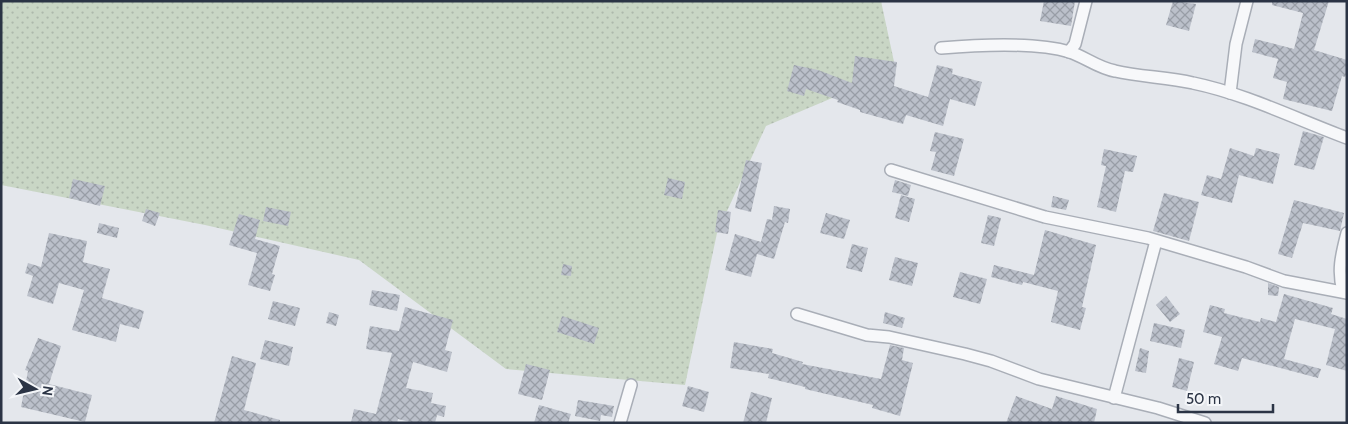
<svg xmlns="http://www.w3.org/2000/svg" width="1348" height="424" viewBox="0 0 1348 424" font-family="Cabin,sans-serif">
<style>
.grass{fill:url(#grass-dots)}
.building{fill:url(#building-cross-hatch)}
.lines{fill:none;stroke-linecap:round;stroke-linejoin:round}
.street-casing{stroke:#a9aeb7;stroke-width:14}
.street{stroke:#f7f8fa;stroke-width:11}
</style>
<defs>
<pattern id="grass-dots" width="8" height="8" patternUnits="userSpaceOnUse" patternTransform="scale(1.25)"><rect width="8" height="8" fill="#c9d6c5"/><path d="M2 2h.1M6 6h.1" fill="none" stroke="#adb8ab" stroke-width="1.8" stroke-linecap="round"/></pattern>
<pattern id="building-cross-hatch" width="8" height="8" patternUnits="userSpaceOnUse" patternTransform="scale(1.25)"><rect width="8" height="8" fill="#bbc0ca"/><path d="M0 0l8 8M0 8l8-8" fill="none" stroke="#989da6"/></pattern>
</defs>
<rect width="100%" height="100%" fill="#e4e7ec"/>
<path class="grass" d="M 1,1 L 881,1 L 896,71 L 766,126 L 717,233 L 685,385 L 506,369 L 359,260 L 205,225 L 1,185 Z"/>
<g class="building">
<path d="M 1044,1 L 1075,1 L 1071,26 L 1040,21 Z"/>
<path d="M 1173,1 L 1196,4 L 1189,31 L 1166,25 Z"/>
<path d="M 1272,1 L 1329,1 L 1314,50 L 1347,60 L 1347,71 L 1345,77 L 1342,76 L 1332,111 L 1283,99 L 1287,82 L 1273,78 L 1278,59 L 1252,52 L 1255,39 L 1294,49 L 1303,13 L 1272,5 Z"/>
<path d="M 855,56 L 897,62 L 894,86 L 928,97 L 937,65 L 953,69 L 952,74 L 982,82 L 975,106 L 950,99 L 943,126 L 906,115 L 903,124 L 860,112 L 860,110 L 837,102 L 838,100 L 806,89 L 804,96 L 787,91 L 794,65 L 818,70 L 852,83 Z"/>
<path d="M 1303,131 L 1324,137 L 1314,170 L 1294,165 Z"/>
<path d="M 935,132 L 964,139 L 954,176 L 931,170 L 936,152 L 930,151 Z"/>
<path d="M 1230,148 L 1254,156 L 1256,148 L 1280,154 L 1273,184 L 1239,175 L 1232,203 L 1201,195 L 1207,175 L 1221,179 Z"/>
<path d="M 1104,149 L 1137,156 L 1133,172 L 1125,171 L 1116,212 L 1097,207 L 1106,166 L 1101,165 Z"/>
<path d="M 746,160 L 762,163 L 751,212 L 735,208 Z"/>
<path d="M 668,178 L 685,182 L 682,199 L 664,195 Z"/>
<path d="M 73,179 L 105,186 L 100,206 L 69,198 Z"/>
<path d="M 895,180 L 911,185 L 908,196 L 892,192 Z"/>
<path d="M 1164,193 L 1199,202 L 1189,241 L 1153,231 Z"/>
<path d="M 901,195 L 915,199 L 909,222 L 895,218 Z"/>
<path d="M 1053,196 L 1069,200 L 1066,210 L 1051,207 Z"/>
<path d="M 1294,200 L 1344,213 L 1340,231 L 1303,223 L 1292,258 L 1278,254 Z"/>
<path d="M 774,206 L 790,209 L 788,223 L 785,222 L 774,259 L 757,254 L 751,277 L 725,270 L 735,234 L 761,242 L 767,219 L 772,220 Z"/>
<path d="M 266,207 L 291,212 L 288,226 L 263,221 Z"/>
<path d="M 146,209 L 160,213 L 155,226 L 142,221 Z"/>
<path d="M 718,210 L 731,212 L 728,234 L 715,232 Z"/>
<path d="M 826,213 L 850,220 L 844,239 L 820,233 Z"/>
<path d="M 239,214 L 260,220 L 255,239 L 280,246 L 272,274 L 275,275 L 270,291 L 248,285 L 257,253 L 229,245 Z"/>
<path d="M 988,215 L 1001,218 L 994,246 L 981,243 Z"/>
<path d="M 99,223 L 119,228 L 117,238 L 97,233 Z"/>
<path d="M 1045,230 L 1096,245 L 1082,307 L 1086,308 L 1080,330 L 1051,322 L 1058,291 L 1023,282 L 1022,285 L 991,277 L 994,265 L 1034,275 Z"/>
<path d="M 49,233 L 87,241 L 83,262 L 110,269 L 102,298 L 144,311 L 139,329 L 120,324 L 116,342 L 72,330 L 84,290 L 59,283 L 53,304 L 27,296 L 33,276 L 25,273 L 28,263 L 41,267 Z"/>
<path d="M 852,244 L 868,248 L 862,272 L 846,268 Z"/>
<path d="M 895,257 L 918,263 L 912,286 L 889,280 Z"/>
<path d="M 563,264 L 572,266 L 571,276 L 561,275 Z"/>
<path d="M 960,272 L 987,279 L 980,304 L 953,297 Z"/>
<path d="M 1268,283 L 1279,287 L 1278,296 L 1268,295 Z"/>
<path d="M 372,290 L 400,295 L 397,311 L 369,305 Z"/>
<path d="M 1284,294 L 1333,308 L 1331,314 L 1347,319 L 1347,371 L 1326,365 L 1335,329 L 1295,319 L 1284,359 L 1321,369 L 1318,378 L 1242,358 L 1238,371 L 1214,364 L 1222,337 L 1203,332 L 1210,305 L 1225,309 L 1224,313 L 1260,322 L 1261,318 L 1276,322 Z"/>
<path d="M 1166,296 L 1180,314 L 1170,322 L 1156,305 Z"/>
<path d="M 273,301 L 300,308 L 295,326 L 268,319 Z"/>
<path d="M 405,307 L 453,320 L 445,350 L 452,352 L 447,372 L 413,362 L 406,388 L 433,393 L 431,403 L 446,406 L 444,417 L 437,415 L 435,423 L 414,423 L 398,419 L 397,423 L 351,423 L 354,409 L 376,414 L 392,353 L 366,349 L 370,326 L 399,331 Z"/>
<path d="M 329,312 L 339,315 L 336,326 L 326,323 Z"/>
<path d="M 885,312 L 905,318 L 902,328 L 883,323 Z"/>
<path d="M 562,316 L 599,328 L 594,344 L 557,332 Z"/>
<path d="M 1154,323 L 1185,330 L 1181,348 L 1150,341 Z"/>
<path d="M 38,338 L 61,346 L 49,384 L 92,395 L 85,422 L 21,407 L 28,371 L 25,370 Z"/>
<path d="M 265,340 L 293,347 L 289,366 L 260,359 Z"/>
<path d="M 734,342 L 773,349 L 772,353 L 803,362 L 802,364 L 881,379 L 890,345 L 904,348 L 902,360 L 913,363 L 900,416 L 872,408 L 873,405 L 805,389 L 805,387 L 768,378 L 769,374 L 730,368 Z"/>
<path d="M 1140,348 L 1149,351 L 1146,373 L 1135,371 Z"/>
<path d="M 232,356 L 256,363 L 244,410 L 280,420 L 280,423 L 214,423 Z"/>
<path d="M 1179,358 L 1194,362 L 1187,391 L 1172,387 Z"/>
<path d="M 526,364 L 550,370 L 542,400 L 518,394 Z"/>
<path d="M 688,386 L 709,392 L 704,412 L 682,406 Z"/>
<path d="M 751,392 L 772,398 L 766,423 L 743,423 Z"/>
<path d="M 1016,396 L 1052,409 L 1056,396 L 1097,409 L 1094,423 L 1006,423 Z"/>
<path d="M 578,400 L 614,406 L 612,417 L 601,415 L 600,421 L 575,416 Z"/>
<path d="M 539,405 L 571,414 L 568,423 L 534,423 Z"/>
</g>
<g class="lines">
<defs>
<g id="street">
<path d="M 941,48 C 976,45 1036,42 1070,52 C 1085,57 1098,68 1115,71 C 1141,77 1167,77 1193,83 C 1246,94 1296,119 1347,138"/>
<path d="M 1069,52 L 1075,44 L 1086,1"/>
<path d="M 1230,93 L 1236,44 L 1247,1"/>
<path d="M 891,170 L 1045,217 L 1148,238 L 1246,267 L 1284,281 L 1347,293"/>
<path d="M 1343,291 C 1337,270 1342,253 1347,233"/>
<path d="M 797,314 L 867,335 L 889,337 L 965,354 L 991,361 L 1039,379 L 1158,408 L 1205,423"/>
<path d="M 1114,398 L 1156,241"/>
<path d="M 620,423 L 631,385"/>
</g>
</defs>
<use href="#street" class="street-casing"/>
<use href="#street" class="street"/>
</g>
<rect width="1348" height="424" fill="none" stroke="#2b3445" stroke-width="5"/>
<g transform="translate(35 389) rotate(98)" stroke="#f4f6f9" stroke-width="4" paint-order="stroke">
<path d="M0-4L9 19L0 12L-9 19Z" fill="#2b3445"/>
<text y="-8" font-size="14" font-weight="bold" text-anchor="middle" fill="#2b3445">N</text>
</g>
<path d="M1178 404v8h95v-8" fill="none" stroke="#2b3445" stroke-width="2.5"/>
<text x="1186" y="404" font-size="15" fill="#2b3445" stroke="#f4f6f9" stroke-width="4" paint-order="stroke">50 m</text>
</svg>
